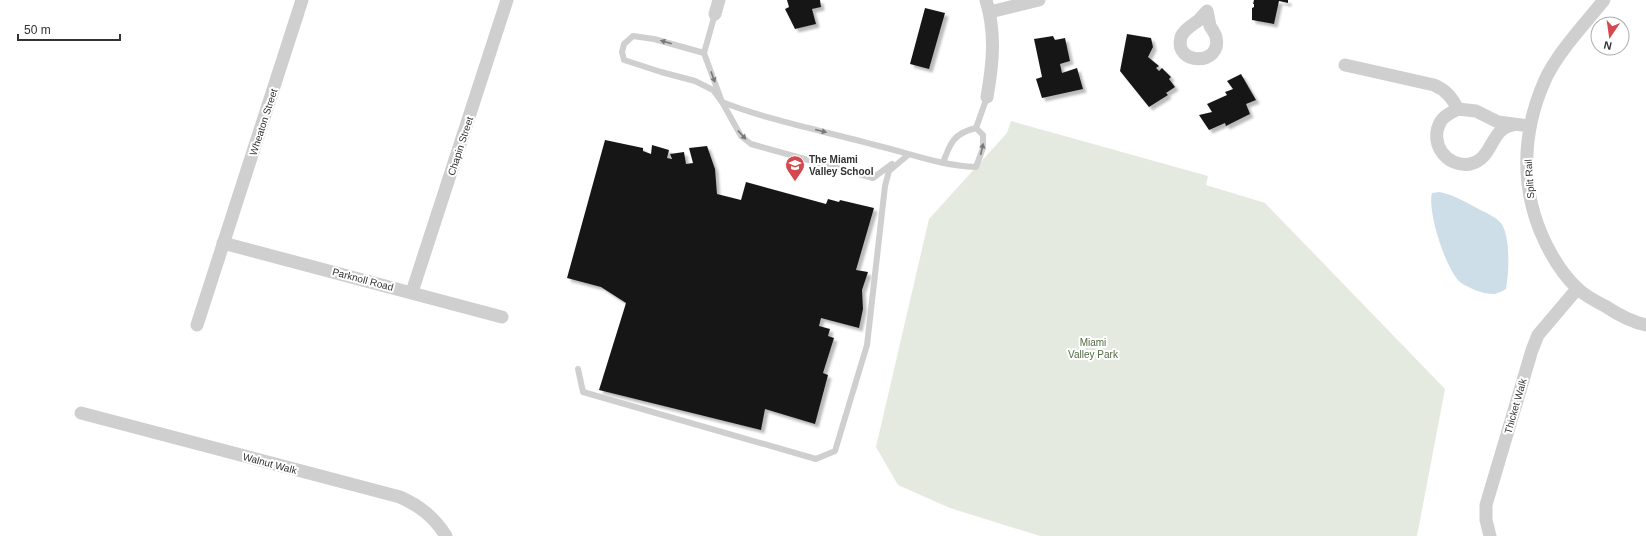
<svg xmlns="http://www.w3.org/2000/svg" width="1646" height="536" viewBox="0 0 1646 536" font-family="Arial,sans-serif">
<style>
.green{fill:#e4eadf}
.water{fill:#cddee8}
.building{fill:#191919;filter:url(#shadow)}
.lines{fill:none;stroke-linecap:round;stroke-linejoin:round}
.service{stroke:#cfcfcf;stroke-width:6}
.minor{stroke:#cfcfcf;stroke-width:13}
.oneway{fill:#797979}
.labels{text-anchor:middle;stroke-width:4;stroke-linejoin:round;paint-order:stroke}
.street-label{font-size:10px;fill:#323232;stroke:#fff}
.poi-label{font-size:10px;font-weight:bold;fill:#323232;stroke:#fff;text-anchor:start}
.park-label{font-size:10px;fill:#546a43;stroke:#fff}
</style>
<defs>
<filter id="shadow"><feDropShadow dx="3.5" dy="3.5" stdDeviation="1" flood-color="#0004"/></filter>
</defs>
<rect width="100%" height="100%" fill="#fff"/>
<path class="green" d="M 1011,121 L 1208,176 L 1206,185 L 1265,203 L 1445,389 L 1417,536 L 1040,536 L 950,508 L 898,485 L 876,447 L 929,219 L 1007,133 Z"/>
<path class="water" d="M 1439,192 C 1451,194 1462,200 1473,206 C 1482,211 1493,215 1500,222 C 1511,234 1509,273 1506,289 C 1503,291 1498,293 1495,294 C 1485,295 1468,288 1460,282 C 1446,270 1427,211 1432,193 Z"/>
<g class="building">
<path d="M 787,0 L 820,0 L 821,7 L 812,9 L 816,24 L 795,29 L 785,9 L 789,7 Z"/>
<path d="M 1254,0 L 1288,0 L 1288,3 L 1279,1 L 1274,24 L 1252,20 L 1252,8 L 1254,7 L 1254,4 L 1253,4 Z"/>
<path d="M 925,8 L 945,13 L 929,69 L 910,64 Z"/>
<path d="M 1127,34 L 1151,38 L 1153,47 L 1148,57 L 1159,66 L 1156,68 L 1159,71 L 1162,68 L 1171,77 L 1169,79 L 1175,87 L 1166,93 L 1168,95 L 1149,107 L 1120,71 Z"/>
<path d="M 1053,36 L 1055,40 L 1065,38 L 1070,61 L 1060,64 L 1062,73 L 1077,68 L 1083,89 L 1042,98 L 1036,79 L 1042,77 L 1034,39 Z"/>
<path d="M 1241,74 L 1256,100 L 1246,104 L 1250,114 L 1226,126 L 1225,123 L 1209,130 L 1199,115 L 1212,112 L 1207,104 L 1227,95 L 1225,92 L 1233,89 L 1227,81 Z"/>
<path d="M 605,140 L 643,148 L 643,151 L 651,154 L 652,145 L 669,150 L 667,158 L 672,159 L 670,154 L 684,152 L 686,164 L 693,163 L 689,148 L 707,146 L 715,169 L 717,194 L 741,200 L 746,182 L 826,204 L 828,199 L 839,202 L 840,200 L 874,208 L 856,270 L 868,272 L 862,290 L 863,309 L 859,328 L 821,318 L 819,326 L 830,329 L 828,336 L 834,338 L 823,373 L 828,375 L 815,424 L 765,409 L 761,430 L 599,390 L 626,303 L 601,287 L 567,278 Z"/>
</g>
<g class="lines">
<g class="service">
<path d="M 715,14 L 704,53 L 722,102 C 771,121 824,131 875,145 C 909,153 941,166 976,167 L 983,148 L 983,135 L 976,128"/>
<path d="M 704,53 L 654,39 L 633,36 L 624,44 L 622,52 L 624,60 L 661,72 L 695,81 L 713,90 L 722,102 L 741,136 L 751,144 L 873,178 L 892,164"/>
<path d="M 976,128 L 987,97"/>
<path d="M 943,163 C 950,143 954,133 976,128"/>
<path d="M 578,369 L 583,392 L 816,459 L 835,451 L 867,345 L 885,186 L 889,171 L 908,155"/>
</g>
<g class="minor">
<path d="M 986,0 C 996,33 993,63 987,97"/>
<path d="M 1604,0 C 1584,25 1558,52 1545,80 C 1521,134 1520,191 1546,244 C 1554,260 1564,276 1577,288 C 1585,296 1595,301 1605,306 C 1617,314 1632,322 1646,325"/>
<path d="M 1207,11 C 1208,15 1209,21 1210,26 C 1212,29 1215,33 1216,37 C 1223,66 1173,66 1181,37 C 1184,29 1193,25 1199,20 C 1202,17 1204,14 1207,11 Z"/>
<path d="M 990,12 L 1039,0"/>
<path d="M 715,14 L 719,0"/>
<path d="M 1345,65 L 1434,85 C 1446,90 1452,98 1458,109 L 1476,111 L 1498,122 L 1530,126"/>
<path d="M 1458,109 C 1452,112 1445,115 1441,121 C 1428,142 1446,168 1470,164 C 1493,160 1490,128 1513,125"/>
<path d="M 223,243 L 502,317"/>
<path d="M 412,292 L 507,0"/>
<path d="M 197,325 L 302,0"/>
<path d="M 81,413 L 400,497 C 420,506 434,517 446,536"/>
<path d="M 1490,536 L 1486,520 L 1486,505 L 1532,350 L 1538,335 L 1577,289"/>
</g>
</g>
<defs><path id="oneway-solid" d="M-6-.8H1V-3.2L6.5 0L1 3.2V.8H-6Z"/></defs>
<g class="oneway">
<use href="#oneway-solid" transform="translate(666 42) rotate(-164)"/>
<use href="#oneway-solid" transform="translate(713 77) rotate(70)"/>
<use href="#oneway-solid" transform="translate(821 131) rotate(14)"/>
<use href="#oneway-solid" transform="translate(742 135) rotate(47)"/>
<use href="#oneway-solid" transform="translate(982 149) rotate(-77)"/>
</g>
<defs>
<symbol id="school-pin" viewBox="-11 -11 22 30"><path d="M0 17L-7.5 6A9.5 9.5 0 1 1 7.5 6Z" fill="#d44850" stroke="#fff"/><path d="M0-5L7-2L0 1L-7-2ZM-4 1L0 2.5L4 1V4Q0 6-4 4Z" fill="#fff"/></symbol>
</defs>
<g fill-rule="evenodd">
<use href="#school-pin" x="784" y="154" width="22" height="30"/>
</g>
<g class="labels">
<g class="street-label">
<text transform="translate(263 122) rotate(-72)" y="4">Wheaton Street</text>
<text transform="translate(460 146) rotate(-72)" y="4">Chapin Street</text>
<text transform="translate(1529 179) rotate(-94)" y="4">Split Rail</text>
<text transform="translate(363 279) rotate(15)" y="4">Parknoll Road</text>
<text transform="translate(1515 406) rotate(-74)" y="4">Thicket Walk</text>
<text transform="translate(270 463) rotate(15)" y="4">Walnut Walk</text>
</g>
<g class="poi-label">
<text x="809" y="163">The Miami<tspan x="809" dy="12">Valley School</tspan></text>
</g>
<g class="park-label">
<text x="1093" y="346">Miami<tspan x="1093" dy="12">Valley Park</tspan></text>
</g>
</g>
<g transform="translate(1610 36) rotate(193)"><circle r="19" fill="#ffffff" stroke="#adadad"/>
<path d="M0-3L7 15L0 10L-7 15Z" fill="#d44850"/>
<text y="-6" font-size="11" font-weight="bold" text-anchor="middle" fill="#323232">N</text>
</g>
<path d="M18 34v6h102v-6" fill="none" stroke="#323232" stroke-width="2"/>
<text x="24" y="34" font-size="12" fill="#323232" stroke="#ffffff" stroke-width="3" paint-order="stroke">50 m</text>
</svg>
